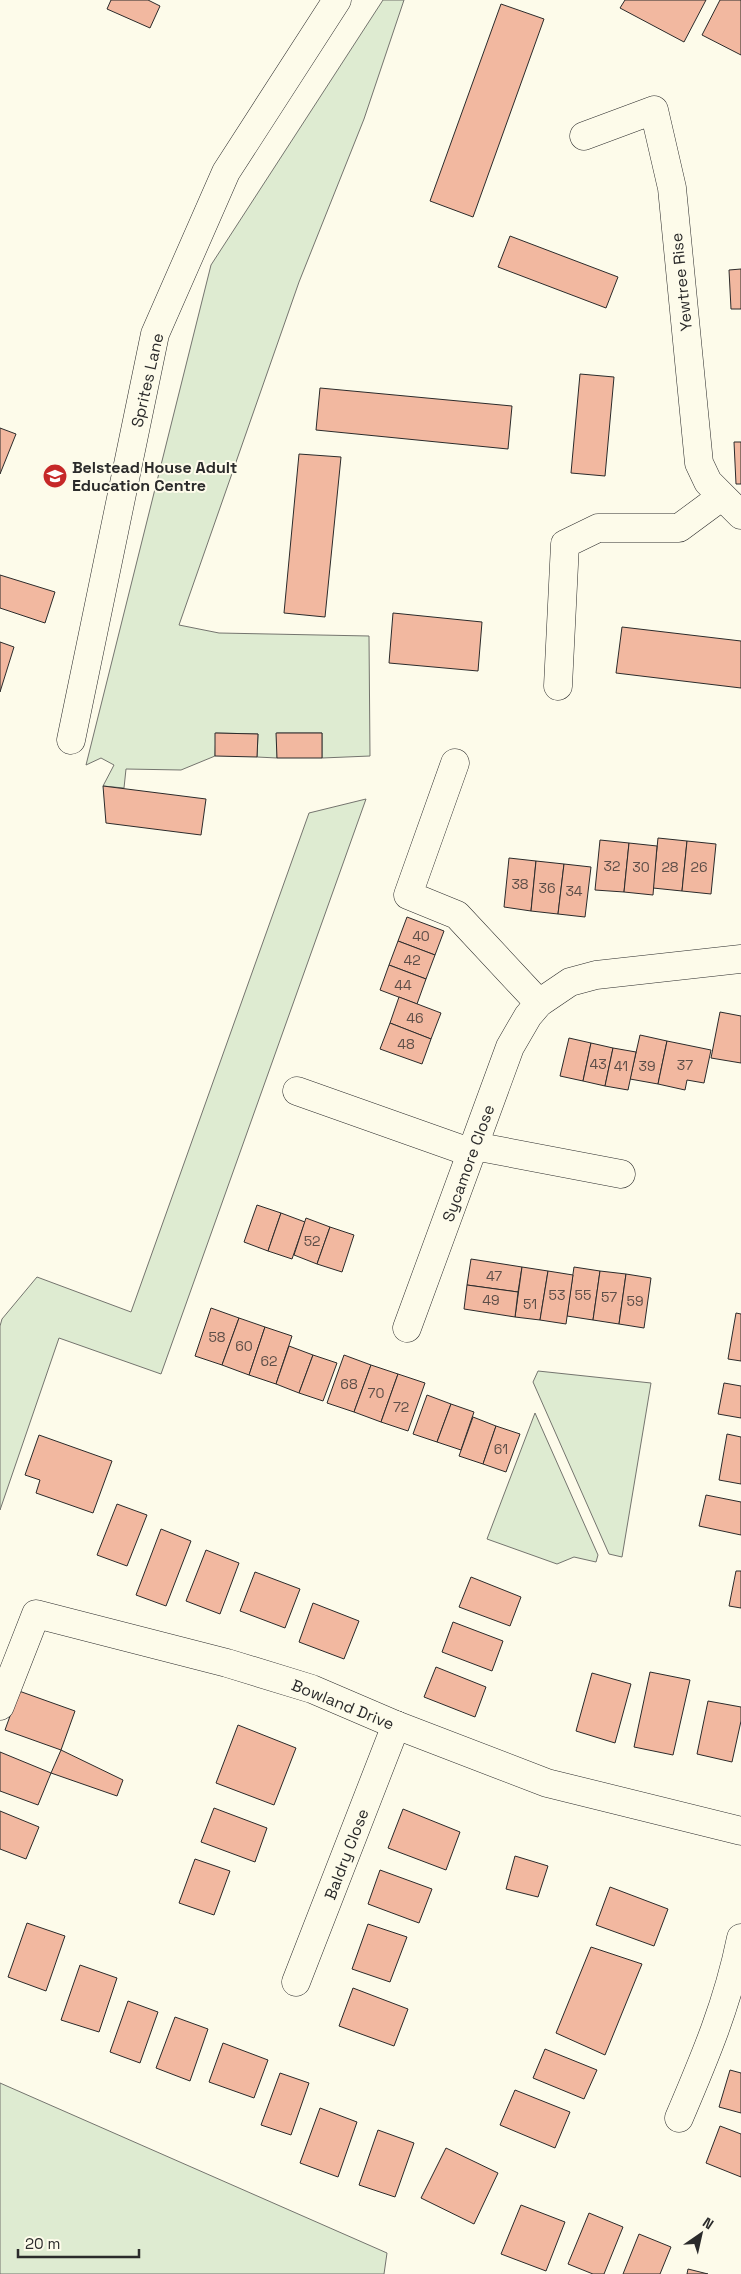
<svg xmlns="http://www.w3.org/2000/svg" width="741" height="2274" viewBox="0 0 741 2274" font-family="'Space Grotesk',sans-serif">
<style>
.green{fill:#deebd1;stroke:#74746e}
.building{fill:#f2b8a0;stroke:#2b2b2b}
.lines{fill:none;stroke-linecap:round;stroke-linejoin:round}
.minor-casing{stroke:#2b2b2b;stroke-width:29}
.minor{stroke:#fdfbea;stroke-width:28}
.labels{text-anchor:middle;stroke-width:4;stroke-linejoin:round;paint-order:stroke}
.number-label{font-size:14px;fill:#5d4e48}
.street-label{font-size:16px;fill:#2b2b2b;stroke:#fdfbea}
.poi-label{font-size:16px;font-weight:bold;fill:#2b2b2b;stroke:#fdfbea;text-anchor:start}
</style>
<rect width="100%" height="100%" fill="#fdfbea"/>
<g class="green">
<path d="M 383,0 L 404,0 L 364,119 L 299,282 L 179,625 L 219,633 L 369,636 L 370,756 L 322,758 L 322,733 L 277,733 L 277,758 L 257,757 L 258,734 L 216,733 L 215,756 L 181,770 L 126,769 L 124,788 L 103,786 L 114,765 L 101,758 L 86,765 L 211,265 Z"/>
<path d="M 366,799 L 161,1374 L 59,1338 L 0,1510 L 0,1326 L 2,1319 L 37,1277 L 131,1312 L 309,813 Z"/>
<path d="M 538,1371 L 651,1383 L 622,1557 L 609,1554 L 533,1382 Z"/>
<path d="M 535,1413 L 598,1555 L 596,1562 L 574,1557 L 557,1564 L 487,1539 Z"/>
<path d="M 0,2083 L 387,2253 L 384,2274 L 0,2274 Z"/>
</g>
<g class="building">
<path d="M 111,0 L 148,0 L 160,6 L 150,28 L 107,9 Z"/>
<path d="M 625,0 L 706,0 L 684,42 L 620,8 Z"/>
<path d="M 720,0 L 741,0 L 741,55 L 702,35 Z"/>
<path d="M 501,4 L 544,19 L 473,217 L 430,201 Z"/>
<path d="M 510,236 L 618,277 L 606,308 L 498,267 Z"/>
<path d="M 741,269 L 741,309 L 731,309 L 729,270 Z"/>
<path d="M 580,374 L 614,377 L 605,476 L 571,473 Z"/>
<path d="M 320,388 L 512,406 L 508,449 L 316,430 Z"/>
<path d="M 0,428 L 16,434 L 0,474 Z"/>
<path d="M 734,442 L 741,442 L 741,484 L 736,484 Z"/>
<path d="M 299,454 L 341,457 L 325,617 L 284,613 Z"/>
<path d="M 0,575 L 55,592 L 45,623 L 0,608 Z"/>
<path d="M 393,613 L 482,622 L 478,671 L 389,663 Z"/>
<path d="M 622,627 L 741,641 L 741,688 L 616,673 Z"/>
<path d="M 0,642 L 14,647 L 0,692 Z"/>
<path d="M 215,733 L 258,734 L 257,757 L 215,756 Z"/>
<path d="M 276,733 L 322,733 L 322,758 L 277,758 Z"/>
<path d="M 103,786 L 206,799 L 201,835 L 106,823 Z"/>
<path d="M 658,838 L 687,841 L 682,891 L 653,888 Z"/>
<path d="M 600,840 L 629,843 L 624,892 L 595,890 Z"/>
<path d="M 687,841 L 716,844 L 711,894 L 682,891 Z"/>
<path d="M 629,843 L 657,846 L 653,895 L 624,892 Z"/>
<path d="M 509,858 L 536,861 L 531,911 L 504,907 Z"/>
<path d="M 536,861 L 564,864 L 558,914 L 531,911 Z"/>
<path d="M 564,864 L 591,867 L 585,917 L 558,914 Z"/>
<path d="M 407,917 L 444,931 L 435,955 L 398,941 Z"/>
<path d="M 398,941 L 435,955 L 426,979 L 389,965 Z"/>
<path d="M 389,965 L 426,979 L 417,1004 L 380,990 Z"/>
<path d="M 399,997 L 441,1013 L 431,1039 L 390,1023 Z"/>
<path d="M 720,1012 L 741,1016 L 741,1063 L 711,1058 Z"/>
<path d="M 390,1023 L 431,1039 L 422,1064 L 380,1049 Z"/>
<path d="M 640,1035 L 667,1041 L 658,1084 L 630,1079 Z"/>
<path d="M 569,1038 L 591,1043 L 583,1081 L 560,1076 Z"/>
<path d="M 667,1041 L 711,1050 L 704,1083 L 687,1080 L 685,1090 L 658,1084 Z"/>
<path d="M 591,1043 L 613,1048 L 605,1086 L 583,1081 Z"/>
<path d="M 613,1048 L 636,1052 L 628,1090 L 605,1086 Z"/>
<path d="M 257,1205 L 281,1213 L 268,1251 L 244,1242 Z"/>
<path d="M 281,1213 L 305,1222 L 292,1259 L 268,1251 Z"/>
<path d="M 306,1218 L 330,1227 L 317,1264 L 294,1255 Z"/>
<path d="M 330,1227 L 354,1235 L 342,1272 L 317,1264 Z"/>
<path d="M 471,1259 L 522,1267 L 518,1292 L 467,1285 Z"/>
<path d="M 522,1267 L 548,1271 L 540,1320 L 515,1317 Z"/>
<path d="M 574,1267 L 600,1271 L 593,1320 L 567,1316 Z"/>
<path d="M 548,1271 L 573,1275 L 566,1324 L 540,1320 Z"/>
<path d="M 600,1271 L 626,1274 L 619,1324 L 593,1320 Z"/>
<path d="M 626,1274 L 651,1278 L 644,1328 L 619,1324 Z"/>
<path d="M 467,1285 L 518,1292 L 515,1317 L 464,1309 Z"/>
<path d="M 211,1308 L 239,1318 L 222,1365 L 195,1356 Z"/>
<path d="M 736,1313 L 741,1314 L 741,1361 L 728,1359 Z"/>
<path d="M 239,1318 L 265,1327 L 249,1375 L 222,1365 Z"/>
<path d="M 265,1327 L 292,1336 L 276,1384 L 249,1375 Z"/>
<path d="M 289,1346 L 313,1355 L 299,1393 L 276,1384 Z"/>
<path d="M 313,1355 L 337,1363 L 323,1401 L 299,1393 Z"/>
<path d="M 344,1355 L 371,1365 L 354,1412 L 327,1403 Z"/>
<path d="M 371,1365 L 398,1374 L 381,1422 L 354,1412 Z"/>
<path d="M 398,1374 L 425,1383 L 408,1431 L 381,1422 Z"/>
<path d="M 724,1383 L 741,1386 L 741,1418 L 718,1414 Z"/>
<path d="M 427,1395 L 451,1404 L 437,1442 L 413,1434 Z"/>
<path d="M 451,1404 L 474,1412 L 461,1450 L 437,1442 Z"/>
<path d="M 473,1417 L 496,1426 L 483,1464 L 459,1456 Z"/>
<path d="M 496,1426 L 520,1434 L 506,1472 L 483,1464 Z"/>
<path d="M 727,1434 L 741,1437 L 741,1484 L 719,1480 Z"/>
<path d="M 39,1435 L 112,1461 L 93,1513 L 36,1493 L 40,1480 L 25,1475 Z"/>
<path d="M 706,1495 L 741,1502 L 741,1535 L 699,1526 Z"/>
<path d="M 117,1504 L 147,1515 L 127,1566 L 97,1555 Z"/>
<path d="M 161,1529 L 191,1541 L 166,1606 L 136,1595 Z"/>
<path d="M 206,1550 L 239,1563 L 220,1614 L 186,1601 Z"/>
<path d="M 736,1571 L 741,1571 L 741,1608 L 729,1606 Z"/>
<path d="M 255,1572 L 300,1589 L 285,1628 L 240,1611 Z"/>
<path d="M 471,1577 L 521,1597 L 510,1626 L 459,1607 Z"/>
<path d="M 313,1603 L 359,1621 L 344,1659 L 299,1642 Z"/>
<path d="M 453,1622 L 503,1641 L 492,1671 L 442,1652 Z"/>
<path d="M 436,1667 L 486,1687 L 475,1717 L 424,1697 Z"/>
<path d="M 650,1672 L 690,1680 L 673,1755 L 634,1747 Z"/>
<path d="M 592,1673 L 631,1684 L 615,1743 L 576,1731 Z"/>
<path d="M 19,1691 L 75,1711 L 61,1750 L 5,1730 Z"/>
<path d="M 708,1701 L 741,1707 L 741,1721 L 732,1762 L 697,1754 Z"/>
<path d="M 238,1725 L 296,1748 L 274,1805 L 216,1783 Z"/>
<path d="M 61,1750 L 123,1780 L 117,1796 L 51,1773 Z"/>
<path d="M 0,1752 L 51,1773 L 38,1805 L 0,1791 Z"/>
<path d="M 214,1808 L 267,1828 L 255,1862 L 201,1842 Z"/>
<path d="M 403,1809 L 460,1832 L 446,1870 L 388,1848 Z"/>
<path d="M 0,1811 L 39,1827 L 26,1859 L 0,1849 Z"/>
<path d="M 515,1856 L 548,1866 L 538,1897 L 506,1889 Z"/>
<path d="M 195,1859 L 230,1871 L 214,1915 L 179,1903 Z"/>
<path d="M 380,1870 L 432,1889 L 419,1923 L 368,1904 Z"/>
<path d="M 610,1887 L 668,1909 L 654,1946 L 596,1925 Z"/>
<path d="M 27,1923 L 65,1936 L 46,1991 L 8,1977 Z"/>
<path d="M 368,1924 L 407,1937 L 390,1982 L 352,1969 Z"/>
<path d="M 591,1947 L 642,1964 L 605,2055 L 556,2033 Z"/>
<path d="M 80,1965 L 117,1978 L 99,2032 L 61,2020 Z"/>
<path d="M 353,1988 L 408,2009 L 394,2046 L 339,2026 Z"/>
<path d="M 128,2001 L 158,2012 L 140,2063 L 110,2052 Z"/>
<path d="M 175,2017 L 208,2029 L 190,2081 L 156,2068 Z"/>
<path d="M 223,2043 L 268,2060 L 254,2098 L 209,2082 Z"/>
<path d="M 545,2049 L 597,2070 L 584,2099 L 533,2078 Z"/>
<path d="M 730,2070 L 741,2073 L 741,2113 L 719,2107 Z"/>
<path d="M 280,2073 L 309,2083 L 291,2135 L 261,2125 Z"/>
<path d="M 515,2090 L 570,2112 L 555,2148 L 500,2125 Z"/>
<path d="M 320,2108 L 357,2122 L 338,2177 L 300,2163 Z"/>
<path d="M 720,2126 L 741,2134 L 741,2177 L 706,2163 Z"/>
<path d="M 378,2130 L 414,2143 L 395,2197 L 359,2185 Z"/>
<path d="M 446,2148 L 498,2173 L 474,2224 L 421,2198 Z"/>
<path d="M 521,2205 L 565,2222 L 546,2271 L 501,2254 Z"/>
<path d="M 589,2213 L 623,2227 L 604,2274 L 593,2274 L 568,2264 Z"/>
<path d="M 639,2234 L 671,2247 L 660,2274 L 623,2274 Z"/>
<path d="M 688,2269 L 708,2274 L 687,2274 Z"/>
</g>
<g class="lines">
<defs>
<g id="minor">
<path d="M 584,136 L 654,110 L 672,188 L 699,463 L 708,482 L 741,515"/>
<path d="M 558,686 L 565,544 L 598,528 L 679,528 L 721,497"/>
<path d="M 71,740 L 155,334 L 226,172 L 337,0"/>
<path d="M 455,763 L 408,895 L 457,915 L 539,1003"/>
<path d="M 297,1091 L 472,1153"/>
<path d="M 474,1146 L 621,1174"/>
<path d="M 407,1328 L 510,1047 L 528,1016 L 539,1003 L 570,982 L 596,975 L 741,959"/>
<path d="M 0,1706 L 36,1614 L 227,1663 L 312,1689 L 396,1725 L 547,1783 L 741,1831"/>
<path d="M 296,1982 L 396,1725"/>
<path d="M 679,2118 C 705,2057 728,2003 741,1938"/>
</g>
</defs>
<use href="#minor" class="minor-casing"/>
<use href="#minor" class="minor"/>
</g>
<defs>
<symbol id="school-disc" viewBox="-11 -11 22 22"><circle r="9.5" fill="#c62828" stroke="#fdfbea"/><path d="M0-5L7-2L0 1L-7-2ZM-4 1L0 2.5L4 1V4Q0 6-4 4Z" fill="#fff"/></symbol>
</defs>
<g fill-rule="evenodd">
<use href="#school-disc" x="41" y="462" width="28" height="28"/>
</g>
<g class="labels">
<g class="number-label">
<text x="612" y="871">32</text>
<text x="641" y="872">30</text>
<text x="670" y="872">28</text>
<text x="699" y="872">26</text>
<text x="520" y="889">38</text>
<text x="547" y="893">36</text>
<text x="574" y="896">34</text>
<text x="421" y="941">40</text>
<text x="412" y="965">42</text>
<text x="403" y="990">44</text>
<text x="415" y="1023">46</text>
<text x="406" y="1049">48</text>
<text x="598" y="1069">43</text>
<text x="685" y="1070">37</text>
<text x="621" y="1071">41</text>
<text x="647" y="1071">39</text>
<text x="312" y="1246">52</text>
<text x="494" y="1281">47</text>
<text x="557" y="1300">53</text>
<text x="583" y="1300">55</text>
<text x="609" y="1302">57</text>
<text x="491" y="1305">49</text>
<text x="635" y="1306">59</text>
<text x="530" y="1309">51</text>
<text x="217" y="1342">58</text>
<text x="244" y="1351">60</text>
<text x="269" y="1366">62</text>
<text x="349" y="1389">68</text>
<text x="376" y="1398">70</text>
<text x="401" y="1412">72</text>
<text x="501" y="1454">61</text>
</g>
<g class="street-label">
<text transform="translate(681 282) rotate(-96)" y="6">Yewtree Rise</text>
<text transform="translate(147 380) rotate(-77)" y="6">Sprites Lane</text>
<text transform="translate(468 1163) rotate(-70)" y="6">Sycamore Close</text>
<text transform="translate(343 1704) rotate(22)" y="6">Bowland Drive</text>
<text transform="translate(346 1854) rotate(-69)" y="6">Baldry Close</text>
</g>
<g class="poi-label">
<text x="72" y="473">Belstead House Adult<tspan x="72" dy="18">Education Centre</tspan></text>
</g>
</g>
<g transform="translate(701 2234) rotate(34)" stroke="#fdfbea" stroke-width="4" paint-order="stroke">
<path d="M0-4L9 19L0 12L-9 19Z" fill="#2b2b2b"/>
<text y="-8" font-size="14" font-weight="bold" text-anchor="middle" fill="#2b2b2b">N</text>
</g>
<path d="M18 2249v8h121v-8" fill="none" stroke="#2b2b2b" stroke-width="2.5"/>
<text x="25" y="2249" font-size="15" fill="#2b2b2b" stroke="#fdfbea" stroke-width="4" paint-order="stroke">20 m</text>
</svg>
